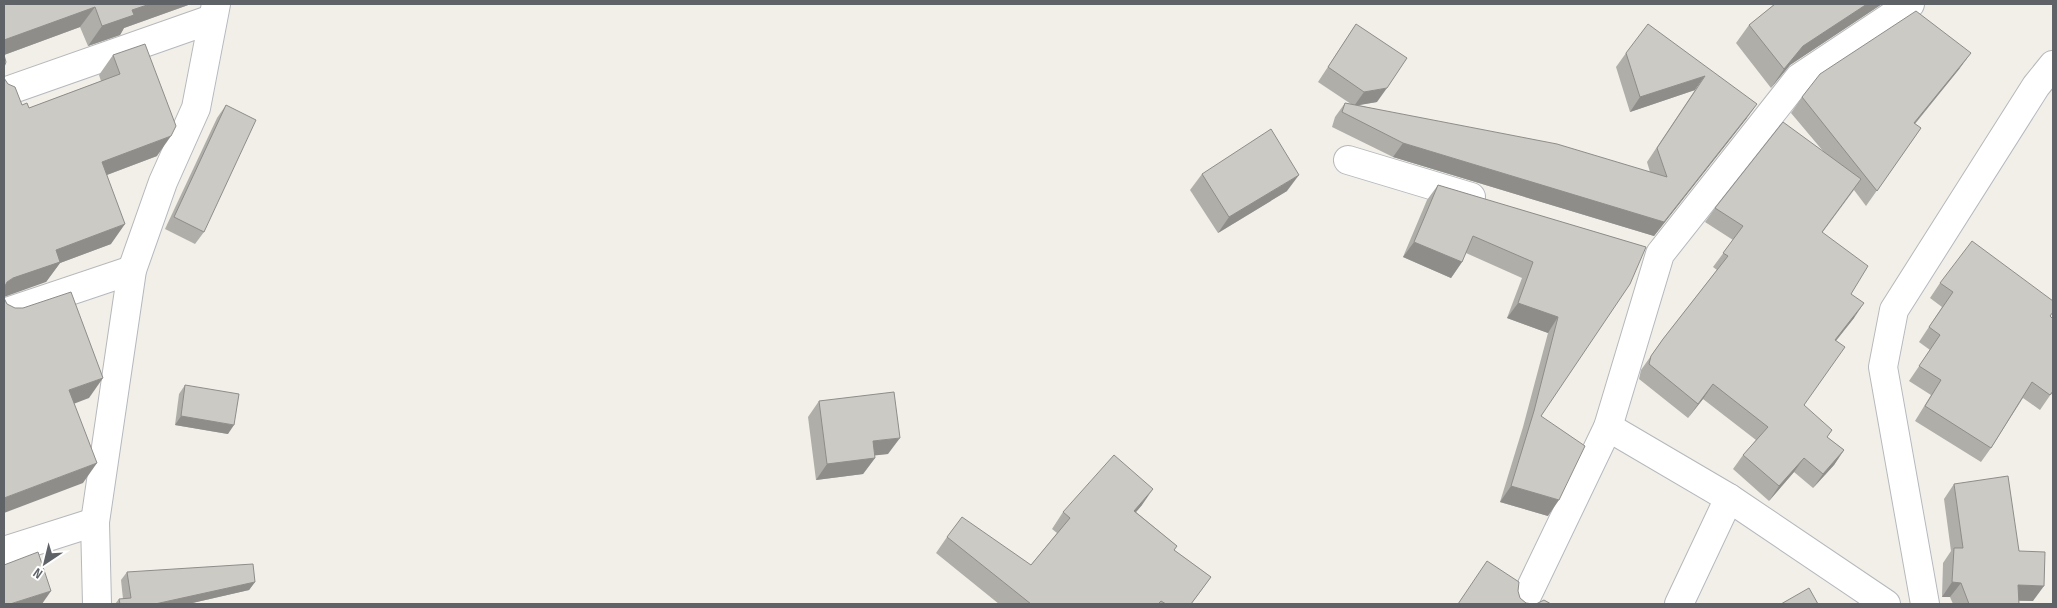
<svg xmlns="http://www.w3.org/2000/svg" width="2057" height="608" viewBox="0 0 2057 608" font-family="'Sofia Sans Condensed',sans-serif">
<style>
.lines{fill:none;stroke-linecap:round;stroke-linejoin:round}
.minor-casing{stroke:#b5b8bc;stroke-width:30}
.minor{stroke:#fff;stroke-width:28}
.wall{fill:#afaea9}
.shaded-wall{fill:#8f8d8a}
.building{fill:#cccac5;stroke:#8f8d8a}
</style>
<rect width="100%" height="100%" fill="#f1efe8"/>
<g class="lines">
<defs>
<g id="minor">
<path d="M 4,92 L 212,19"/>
<path d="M 1348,160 L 1471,197"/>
<path d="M 4,313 L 132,270"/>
<path d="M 1608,427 L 1729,498 L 1886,604"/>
<path d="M 4,551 L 95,522"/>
<path d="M 97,604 L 95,522 L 132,270 L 163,182 L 196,108 L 216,4"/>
<path d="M 1523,604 L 1608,427 L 1660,254 L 1799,78 L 1910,4"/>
<path d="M 1679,604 L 1729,498"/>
<path d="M 1925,604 L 1883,367 L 1894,310 L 2036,86 L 2053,65"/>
</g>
</defs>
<use href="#minor" class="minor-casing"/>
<use href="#minor" class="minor"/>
</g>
<g class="wall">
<path d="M 4,4 L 191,4 L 124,28 L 120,35 L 88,46 L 80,27 L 4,55 Z"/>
<path d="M 1772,4 L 1882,4 L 1790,65 L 1771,88 L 1736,43 L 1749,25 L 1773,6 Z"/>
<path d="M 1356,24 L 1377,102 L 1358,105 L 1650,172 L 1647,162 L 1695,90 L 1630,112 L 1616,67 L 1626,53 L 1747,118 L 1654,236 L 1393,157 L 1332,127 L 1335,117 L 1345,103 L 1351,104 L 1318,82 Z"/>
<path d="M 113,55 L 157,156 L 107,175 L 111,244 L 60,263 L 46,282 L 22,105 L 29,108 L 101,81 L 99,75 Z"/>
<path d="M 1960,68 L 1915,124 L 1921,128 L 1866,206 L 1854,190 L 1822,233 L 1851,294 L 1854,318 L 1836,341 L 1804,405 L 1827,437 L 1844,450 L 1834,465 L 1813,488 L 1794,472 L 1769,501 L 1733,469 L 1743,455 L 1756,440 L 1703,399 L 1688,418 L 1639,379 L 1641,370 L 1663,339 L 1717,270 L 1713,267 L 1733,240 L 1705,222 L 1715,208 L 1823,151 L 1791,113 L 1802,97 Z"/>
<path d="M 226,105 L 204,232 L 195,244 L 165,229 L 217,118 Z"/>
<path d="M 1202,174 L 1287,191 L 1218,233 L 1190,190 Z"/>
<path d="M 1438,185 L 1646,247 L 1541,416 L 1548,516 L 1500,502 L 1523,427 L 1548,333 L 1507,318 L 1522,278 L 1466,253 L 1462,262 L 1451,278 L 1403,257 L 1427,200 Z"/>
<path d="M 1940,283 L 2050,316 L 2053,319 L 2053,395 L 2051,394 L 2040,410 L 2023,398 L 1991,448 L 1981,462 L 1915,421 L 1931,395 L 1909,381 L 1930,350 L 1919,342 L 1942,307 L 1930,298 Z"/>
<path d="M 185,385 L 228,434 L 175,425 L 179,394 Z"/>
<path d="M 819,401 L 888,454 L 874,455 L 875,458 L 863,474 L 816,480 L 808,417 Z"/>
<path d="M 1954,484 L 2019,551 L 2033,601 L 2019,601 L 2019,604 L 1953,604 L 1950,597 L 1942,597 L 1943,563 L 1951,551 L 1944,499 Z"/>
<path d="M 1142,505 L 1136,512 L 1177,546 L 1174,550 L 1211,577 L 1191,604 L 999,604 L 936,553 L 947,537 L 1031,565 L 1057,533 L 1052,529 L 1063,512 Z"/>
<path d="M 127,572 L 255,582 L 249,590 L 188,604 L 115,604 L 119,599 L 123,599 L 121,580 Z"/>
</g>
<g class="shaded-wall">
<path d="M 150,4 L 191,4 L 124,28 L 120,35 L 88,46 L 102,26 L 132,10 Z"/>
<path d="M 1867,4 L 1882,4 L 1790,65 L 1771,88 L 1784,69 L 1803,46 Z"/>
<path d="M 95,7 L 80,27 L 4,55 L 4,40 Z"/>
<path d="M 1971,53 L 1960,68 L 1903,138 L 1914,123 Z"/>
<path d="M 1705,76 L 1695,90 L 1630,112 L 1640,97 Z"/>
<path d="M 1387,88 L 1377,102 L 1354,106 L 1364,92 Z"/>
<path d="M 1757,104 L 1747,118 L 1654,236 L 1393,157 L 1403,143 L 1664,222 Z"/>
<path d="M 171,136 L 157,156 L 88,182 L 102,162 Z"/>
<path d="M 1299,175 L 1287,191 L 1218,233 L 1229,217 Z"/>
<path d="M 125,224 L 111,244 L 60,263 L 46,282 L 4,297 L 4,286 L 7,282 L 56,250 Z"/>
<path d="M 1414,242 L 1462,262 L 1451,278 L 1403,257 Z"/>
<path d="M 1518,303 L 1558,317 L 1548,333 L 1507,318 Z"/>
<path d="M 1864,303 L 1854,318 L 1825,354 L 1835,340 Z"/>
<path d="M 103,378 L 89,398 L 55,411 L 69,390 Z"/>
<path d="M 1713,384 L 1703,399 L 1688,418 L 1698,404 Z"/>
<path d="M 181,416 L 234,425 L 228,434 L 175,425 Z"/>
<path d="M 900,438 L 888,454 L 861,457 L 873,441 Z"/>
<path d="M 1844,450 L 1834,465 L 1813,488 L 1823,474 Z"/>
<path d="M 875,458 L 863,474 L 816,480 L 827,464 Z"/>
<path d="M 1804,458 L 1794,472 L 1769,501 L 1779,486 Z"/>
<path d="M 97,463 L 83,483 L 4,513 L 4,498 Z"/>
<path d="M 1511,486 L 1559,500 L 1548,516 L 1500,502 Z"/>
<path d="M 1153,489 L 1142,505 L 1123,527 L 1134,511 Z"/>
<path d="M 255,582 L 249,590 L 188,604 L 155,604 Z"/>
<path d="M 1952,582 L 1961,583 L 1950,597 L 1942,597 Z"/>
<path d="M 2018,585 L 2044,586 L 2033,601 L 2007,600 Z"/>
<path d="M 51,591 L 42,604 L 10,604 Z"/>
</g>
<g class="building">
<path d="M 4,4 L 150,4 L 132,10 L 134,15 L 102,26 L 95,7 L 4,40 Z"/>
<path d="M 1775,4 L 1867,4 L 1803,46 L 1784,69 L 1749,25 Z"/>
<path d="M 1916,11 L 1971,53 L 1914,123 L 1921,128 L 1877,191 L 1802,97 L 1820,74 Z"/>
<path d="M 1356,24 L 1407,58 L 1387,88 L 1364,92 L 1328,67 Z"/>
<path d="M 1648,24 L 1757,104 L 1664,222 L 1403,143 L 1342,112 L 1345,103 L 1557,144 L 1667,177 L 1657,148 L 1705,76 L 1640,97 L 1626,53 Z"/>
<path d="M 145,44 L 176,126 L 171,136 L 102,162 L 125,224 L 56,250 L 60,262 L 13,278 L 7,282 L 4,288 L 4,78 L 8,84 L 15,87 L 22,105 L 27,103 L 29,108 L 120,74 L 113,55 Z"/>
<path d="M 4,55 L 6,62 L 4,67 Z"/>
<path d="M 226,105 L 256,120 L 204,232 L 174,217 Z"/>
<path d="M 1783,122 L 1861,179 L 1822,232 L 1868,266 L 1851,294 L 1864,303 L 1835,340 L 1845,347 L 1804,405 L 1832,430 L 1827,437 L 1844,450 L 1823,474 L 1804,458 L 1779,486 L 1743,455 L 1768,427 L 1713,384 L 1698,404 L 1649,364 L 1651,356 L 1663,339 L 1728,256 L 1723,253 L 1743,226 L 1715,208 Z"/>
<path d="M 1271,129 L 1299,175 L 1229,217 L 1202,174 Z"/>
<path d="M 1438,185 L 1646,247 L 1630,284 L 1541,416 L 1585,446 L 1559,500 L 1511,486 L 1534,411 L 1558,317 L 1518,303 L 1533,262 L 1473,236 L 1462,262 L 1414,242 Z"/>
<path d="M 1972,241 L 2053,301 L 2053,312 L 2050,316 L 2053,319 L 2053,391 L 2050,395 L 2032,382 L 1991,448 L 1925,406 L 1941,380 L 1919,366 L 1940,335 L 1929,327 L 1953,292 L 1940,283 Z"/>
<path d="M 71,292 L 103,378 L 69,390 L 97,463 L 4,498 L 4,298 L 7,304 L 15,308 L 23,308 Z"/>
<path d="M 185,385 L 239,394 L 234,425 L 181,416 Z"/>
<path d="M 894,392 L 900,438 L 873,441 L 875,458 L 827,464 L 819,401 Z"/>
<path d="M 1114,455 L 1153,489 L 1134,511 L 1177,546 L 1174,550 L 1211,577 L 1191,604 L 1166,604 L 1161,601 L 1158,604 L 1031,604 L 947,537 L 962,517 L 1031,565 L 1070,518 L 1063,512 Z"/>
<path d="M 2008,476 L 2019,551 L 2045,552 L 2044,586 L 2018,585 L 2019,604 L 1969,604 L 1961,583 L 1952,582 L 1954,548 L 1963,548 L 1954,484 Z"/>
<path d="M 38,552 L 51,591 L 10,604 L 4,604 L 4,565 Z"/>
<path d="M 1487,561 L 1519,582 L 1518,591 L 1520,598 L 1526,603 L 1533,604 L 1458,604 Z"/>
<path d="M 253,564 L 255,582 L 155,604 L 120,604 L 119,599 L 131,598 L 127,572 Z"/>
<path d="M 1809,588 L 1818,604 L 1781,604 Z"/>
<path d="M 1544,600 L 1551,604 L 1536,604 Z"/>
</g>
<rect width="2057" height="608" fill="none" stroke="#5f6368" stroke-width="10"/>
<g transform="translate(45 563) rotate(215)" stroke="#ffffff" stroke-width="4" paint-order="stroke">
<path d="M0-4L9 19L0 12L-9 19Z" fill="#5f6368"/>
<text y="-8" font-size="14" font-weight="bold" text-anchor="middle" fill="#5f6368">N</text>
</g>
</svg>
